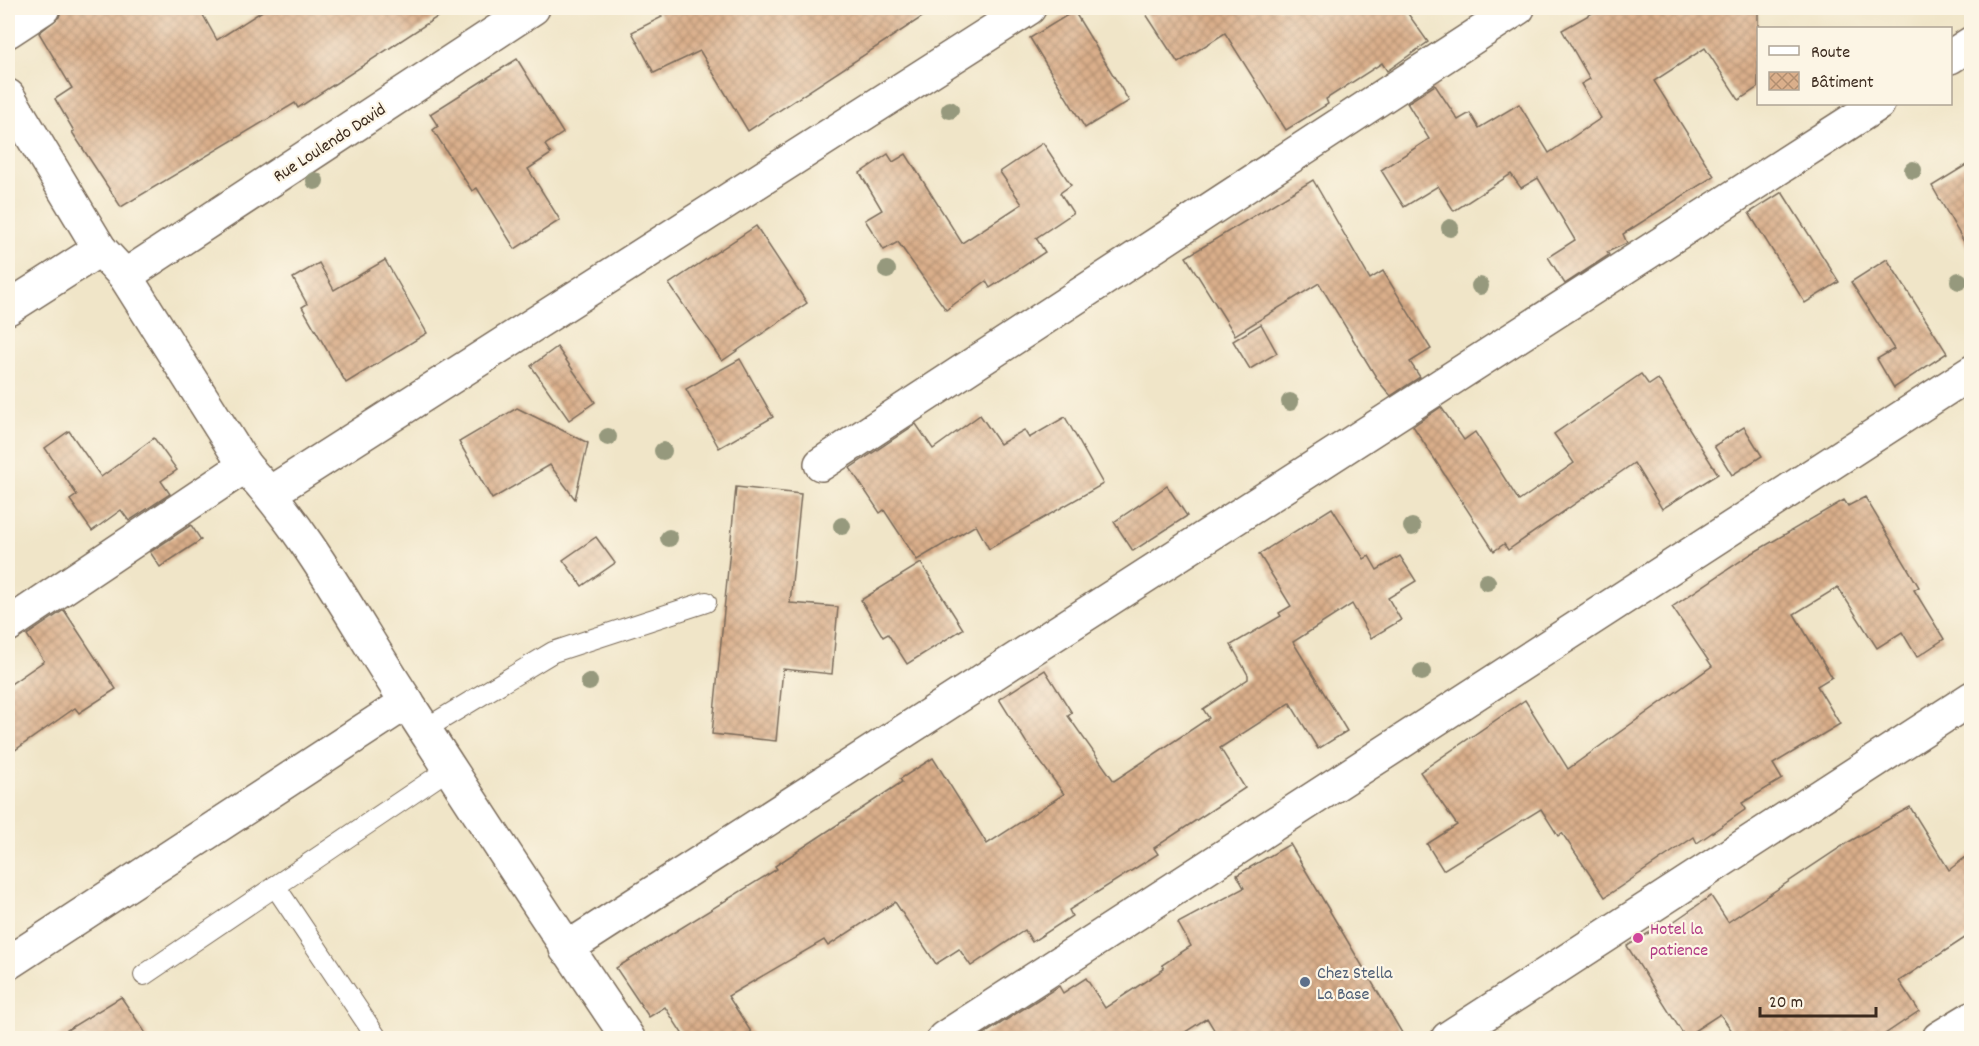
<svg xmlns="http://www.w3.org/2000/svg" width="1979" height="1046" viewBox="0 0 1979 1046" font-family="Dekko,sans-serif">
<style>
.building{fill:url(#building-cross-hatch)}
.lines{fill:none;stroke-linecap:round;stroke-linejoin:round}
.lane-casing{stroke:#7a6b5a;stroke-width:22}
.street-casing{stroke:#7a6b5a;stroke-width:36}
.lane{stroke:#fff;stroke-width:20}
.street{stroke:#fff;stroke-width:33}
.tree{fill:#96997d}
.hotel-dot{fill:#d1479c;stroke:#fcf5e5;stroke-width:2}
.service-dot{fill:#5c6f8a;stroke:#fcf5e5;stroke-width:2}
.labels{text-anchor:middle;stroke-width:4.5;stroke-linejoin:round;paint-order:stroke}
.street-label{font-size:18px;fill:#3b2a1e;stroke:#fcf5e5}
.hotel-label{font-size:18px;fill:#b23c85;stroke:#fcf5e5;text-anchor:start}
.service-label{font-size:18px;fill:#4e5e75;stroke:#fcf5e5;text-anchor:start}
</style>
<defs>
<pattern id="building-cross-hatch" width="8" height="8" patternUnits="userSpaceOnUse" patternTransform="scale(1.5)"><rect width="8" height="8" fill="#daaf8b"/><path d="M0 0l8 8M0 8l8-8" fill="none" stroke="#b28f71"/></pattern>
</defs>
<rect width="100%" height="100%" fill="#fcf5e5"/>
<filter id="ink" filterUnits="userSpaceOnUse"><feTurbulence type="fractalNoise" baseFrequency=".0167" numOctaves="2"/><feDisplacementMap in="SourceGraphic" scale="12" xChannelSelector="R" yChannelSelector="G"/><feConvolveMatrix kernelMatrix="1 2 1 2 8 2 1 2 1" color-interpolation-filters="sRGB"/></filter>
<filter id="wash" filterUnits="userSpaceOnUse"><feTurbulence type="fractalNoise" baseFrequency=".008" numOctaves="4" result="noise"/><feDisplacementMap in="SourceGraphic" scale="24" xChannelSelector="R" yChannelSelector="G"/><feGaussianBlur stdDeviation="1.35" result="paint"/><feColorMatrix in="noise" values="0 0 0 0 0 0 0 0 0 0 0 0 0 0 0 0 0 1.4 0 .05"/><feComposite in="paint" operator="in"/></filter>
<g filter="url(#wash)">
<rect width="100%" height="100%" fill="#f0e5c8"/>
<g id="blocks">
<g class="building">
<path d="M 62,8 L 199,8 L 217,40 L 267,8 L 451,8 L 298,108 L 295,103 L 121,207 L 72,132 L 74,131 L 55,99 L 72,88 L 39,33 L 59,17 Z"/>
<path d="M 655,8 L 936,8 L 748,131 L 700,51 L 654,73 L 632,32 L 662,17 Z"/>
<path d="M 1142,8 L 1404,8 L 1428,42 L 1387,71 L 1382,63 L 1326,99 L 1328,104 L 1286,130 L 1225,33 L 1178,63 Z"/>
<path d="M 1601,8 L 1758,8 L 1758,87 L 1739,100 L 1705,48 L 1654,81 L 1714,176 L 1623,234 L 1627,243 L 1607,252 L 1609,255 L 1565,284 L 1548,257 L 1575,240 L 1538,178 L 1521,188 L 1511,174 L 1454,211 L 1438,186 L 1404,207 L 1381,170 L 1429,139 L 1407,103 L 1435,85 L 1458,120 L 1470,113 L 1479,128 L 1519,104 L 1549,153 L 1601,118 L 1581,84 L 1590,79 L 1562,30 Z"/>
<path d="M 1074,11 L 1129,101 L 1085,128 L 1030,38 Z"/>
<path d="M 517,59 L 563,133 L 545,145 L 551,154 L 528,169 L 560,220 L 515,249 L 477,188 L 472,191 L 433,130 L 438,126 L 430,114 Z"/>
<path d="M 1043,143 L 1071,185 L 1060,193 L 1073,213 L 1036,238 L 1045,252 L 990,288 L 986,281 L 946,310 L 898,242 L 884,250 L 865,220 L 882,210 L 860,173 L 888,154 L 893,162 L 906,154 L 962,243 L 1022,204 L 1000,172 Z"/>
<path d="M 1971,162 L 1971,254 L 1932,186 Z"/>
<path d="M 1313,180 L 1370,279 L 1383,271 L 1431,349 L 1410,362 L 1420,377 L 1391,396 L 1379,382 L 1319,283 L 1235,335 L 1186,257 Z"/>
<path d="M 1782,192 L 1839,282 L 1805,303 L 1749,213 Z"/>
<path d="M 756,226 L 807,303 L 722,361 L 669,284 Z"/>
<path d="M 1887,259 L 1947,353 L 1894,388 L 1877,359 L 1894,349 L 1851,282 Z"/>
<path d="M 385,260 L 427,333 L 346,383 L 302,307 L 307,304 L 293,278 L 319,263 L 334,290 Z"/>
<path d="M 1261,324 L 1277,353 L 1250,369 L 1233,341 Z"/>
<path d="M 557,347 L 595,402 L 569,420 L 531,366 Z"/>
<path d="M 740,359 L 773,417 L 719,448 L 686,389 Z"/>
<path d="M 1641,374 L 1649,385 L 1658,379 L 1718,474 L 1662,509 L 1634,463 L 1508,550 L 1504,544 L 1494,551 L 1413,426 L 1441,407 L 1464,440 L 1475,432 L 1519,501 L 1574,463 L 1554,434 Z"/>
<path d="M 517,408 L 588,443 L 575,499 L 550,465 L 492,499 L 459,442 Z"/>
<path d="M 980,415 L 1000,444 L 1024,430 L 1029,438 L 1065,417 L 1103,484 L 989,549 L 976,525 L 917,560 L 884,510 L 880,513 L 850,468 L 916,424 L 933,449 Z"/>
<path d="M 1744,427 L 1762,456 L 1732,475 L 1714,446 Z"/>
<path d="M 69,431 L 101,477 L 154,438 L 177,470 L 161,481 L 170,494 L 129,521 L 121,510 L 92,531 L 70,500 L 77,495 L 45,448 Z"/>
<path d="M 1167,486 L 1187,516 L 1133,551 L 1114,522 Z"/>
<path d="M 736,487 L 801,494 L 790,603 L 838,607 L 832,674 L 783,669 L 776,741 L 712,734 Z"/>
<path d="M 1865,497 L 1919,587 L 1914,590 L 1944,639 L 1917,657 L 1902,632 L 1877,648 L 1838,587 L 1794,614 L 1832,677 L 1817,686 L 1840,724 L 1773,764 L 1782,779 L 1742,803 L 1746,809 L 1697,843 L 1694,837 L 1605,897 L 1562,833 L 1558,836 L 1541,809 L 1443,870 L 1427,844 L 1457,825 L 1420,772 L 1525,700 L 1568,769 L 1712,666 L 1672,607 L 1751,554 L 1844,500 L 1848,506 Z"/>
<path d="M 1332,508 L 1364,559 L 1369,556 L 1377,570 L 1400,556 L 1416,581 L 1388,598 L 1401,620 L 1371,638 L 1352,604 L 1293,642 L 1347,731 L 1318,749 L 1290,703 L 1220,748 L 1245,788 L 1154,848 L 1158,854 L 1069,910 L 1072,916 L 1032,942 L 1025,930 L 971,966 L 959,949 L 936,964 L 895,902 L 828,946 L 824,940 L 728,996 L 755,1038 L 685,1038 L 665,1007 L 649,1017 L 616,968 L 777,869 L 775,866 L 902,782 L 900,779 L 933,758 L 987,844 L 1064,794 L 1026,742 L 999,699 L 1045,670 L 1072,713 L 1068,716 L 1114,781 L 1209,718 L 1203,709 L 1248,679 L 1248,675 L 1231,645 L 1281,616 L 1279,613 L 1291,606 L 1259,554 Z"/>
<path d="M 191,525 L 201,540 L 160,567 L 150,552 Z"/>
<path d="M 596,537 L 615,563 L 582,586 L 563,560 Z"/>
<path d="M 921,563 L 963,629 L 907,664 L 888,634 L 883,637 L 861,600 Z"/>
<path d="M 64,610 L 116,689 L 79,713 L 75,708 L 8,755 L 8,686 L 44,661 L 27,635 Z"/>
<path d="M 1910,807 L 1949,870 L 1971,853 L 1971,934 L 1899,981 L 1919,1011 L 1879,1038 L 1737,1038 L 1720,1014 L 1685,1037 L 1627,946 L 1655,929 L 1657,933 L 1711,896 L 1728,922 L 1847,843 Z"/>
<path d="M 1290,844 L 1405,1038 L 1219,1038 L 1207,1018 L 1176,1038 L 978,1038 L 1059,986 L 1063,993 L 1086,978 L 1105,1008 L 1164,969 L 1162,965 L 1191,946 L 1178,923 L 1244,888 L 1237,875 Z"/>
<path d="M 121,997 L 149,1038 L 54,1038 Z"/>
</g>
</g>
</g>
<g filter="url(#ink)">
<use href="#blocks" fill-opacity="0" stroke="#7a6b5a" stroke-width="1.5"/>
<g class="lines">
<defs>
<g id="lane">
<path d="M 425,729 L 553,652 L 706,602"/>
<path d="M 275,886 L 377,1038"/>
<path d="M 144,975 L 450,768"/>
</g>
<g id="street">
<path d="M 8,31 L 43,8"/>
<path d="M 1950,57 L 1972,43"/>
<path d="M 8,96 L 100,249 L 125,276 L 245,466 C 310,535 354,622 406,701 C 479,814 552,927 628,1038"/>
<path d="M 125,276 L 533,8"/>
<path d="M 8,308 L 100,249"/>
<path d="M 821,464 L 1518,8"/>
<path d="M 270,493 L 1029,8"/>
<path d="M 8,625 L 245,466"/>
<path d="M 566,949 L 1878,104"/>
<path d="M 8,963 L 407,702"/>
<path d="M 944,1038 L 1972,372"/>
<path d="M 1448,1038 L 1972,698"/>
<path d="M 1939,1038 L 1972,1018"/>
</g>
</defs>
<use href="#lane" class="lane-casing"/>
<use href="#street" class="street-casing"/>
<use href="#lane" class="lane"/>
<use href="#street" class="street"/>
</g>
<g class="tree">
<circle cx="950" cy="110" r="9"/>
<circle cx="1913" cy="170" r="9"/>
<circle cx="315" cy="181" r="9"/>
<circle cx="1450" cy="228" r="9"/>
<circle cx="887" cy="270" r="9"/>
<circle cx="1959" cy="281" r="9"/>
<circle cx="1480" cy="286" r="9"/>
<circle cx="1290" cy="402" r="9"/>
<circle cx="608" cy="437" r="9"/>
<circle cx="663" cy="451" r="9"/>
<circle cx="842" cy="526" r="9"/>
<circle cx="1412" cy="527" r="9"/>
<circle cx="669" cy="538" r="9"/>
<circle cx="1487" cy="582" r="9"/>
<circle cx="1422" cy="672" r="9"/>
<circle cx="589" cy="682" r="9"/>
</g>
</g>
<circle class="hotel-dot" cx="1638" cy="938" r="6"/>
<circle class="service-dot" cx="1305" cy="982" r="6"/>
<g class="labels">
<g class="street-label">
<text transform="translate(329 142) rotate(-33)" y="6">Rue Loulendo David</text>
</g>
<g class="hotel-label">
<text x="1650" y="934">Hotel la<tspan x="1650" dy="21">patience</tspan></text>
</g>
<g class="service-label">
<text x="1317" y="978">Chez Stella<tspan x="1317" dy="21">La Base</tspan></text>
</g>
</g>
<rect width="1979" height="1046" fill="none" stroke="#fcf5e5" stroke-width="30"/>
<rect x="1757" y="27" width="195" height="78" fill="#fcf5e5" stroke="#afa495" stroke-width="1.5"/>
<rect x="1769" y="46" width="30" height="9" fill="#ffffff" stroke="#afa495" stroke-width="1.5"/>
<text x="1811" y="57" font-size="18" fill="#3b2a1e">Route</text>
<rect x="1769" y="72" width="30" height="18" fill="url(#building-cross-hatch)" stroke="#afa495" stroke-width="1.5"/>
<text x="1811" y="87" font-size="18" fill="#3b2a1e">Bâtiment</text>
<path d="M1760 1007v9h116v-9" fill="none" stroke="#3b2a1e" stroke-width="3"/>
<text x="1769" y="1007" font-size="18" fill="#3b2a1e" stroke="#fcf5e5" stroke-width="4.5" paint-order="stroke">20 m</text>
</svg>
